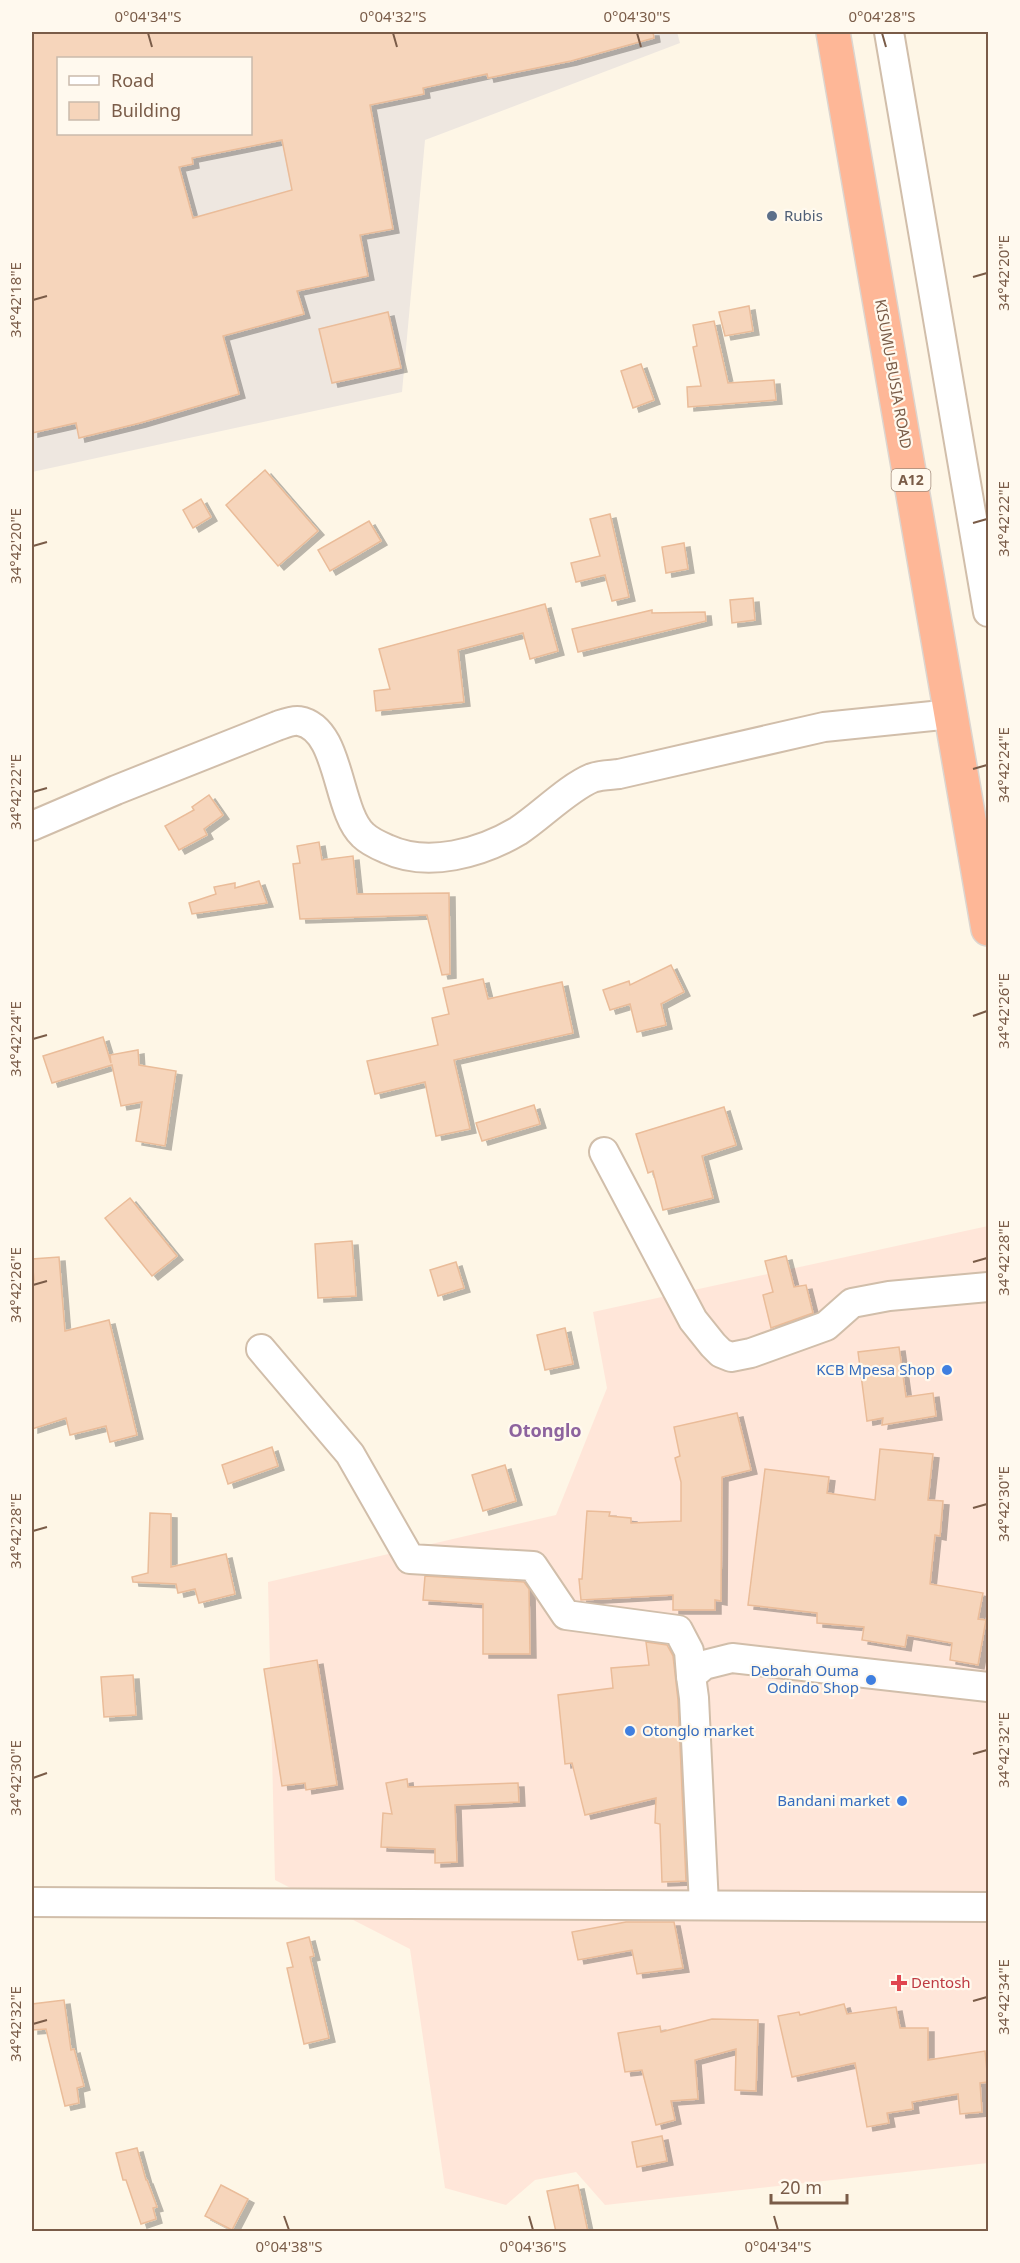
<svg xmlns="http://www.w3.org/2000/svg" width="1020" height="2263" viewBox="0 0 1020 2263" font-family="'Noto Sans',sans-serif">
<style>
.commercial{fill:#ffe6d9}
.industrial{fill:#eee7e0;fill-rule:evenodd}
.building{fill:#f6d5bb;stroke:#eabc99;stroke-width:1.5;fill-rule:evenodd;filter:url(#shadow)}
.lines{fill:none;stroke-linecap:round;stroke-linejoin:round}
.minor-casing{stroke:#d1beaa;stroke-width:32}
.highway-casing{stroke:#dcd5cf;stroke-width:36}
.minor{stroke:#fff;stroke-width:28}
.highway{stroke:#feb797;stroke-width:33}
.ticks{fill:none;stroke:#7a5c48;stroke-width:2}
.service-dot{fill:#5c6f8a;stroke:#fff9ee;stroke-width:2}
.shop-dot{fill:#3f7fe0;stroke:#fff9ee;stroke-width:2}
.health-dot{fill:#e0444e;stroke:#fff9ee;stroke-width:2}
.labels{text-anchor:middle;stroke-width:4.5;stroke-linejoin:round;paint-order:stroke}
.shield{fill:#fff9ee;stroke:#a28b7a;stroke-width:1.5}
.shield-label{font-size:14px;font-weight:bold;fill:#7a5c48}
.service-label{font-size:15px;fill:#4e5e75;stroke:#fff9ee;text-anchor:start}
.street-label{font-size:15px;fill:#7a5c48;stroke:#fff9ee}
.shop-label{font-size:15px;fill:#366cbe;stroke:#fff9ee;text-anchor:end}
.health-label{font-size:15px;fill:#be3a42;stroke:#fff9ee;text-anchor:start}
.quarter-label{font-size:18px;font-weight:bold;fill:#8d639e;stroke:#fff9ee}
.neatline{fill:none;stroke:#7a5c48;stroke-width:2}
.ticks-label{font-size:15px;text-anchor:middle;fill:#7a5c48}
</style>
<defs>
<filter id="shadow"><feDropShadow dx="6" dy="4" stdDeviation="0" flood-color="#0004"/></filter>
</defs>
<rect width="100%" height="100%" fill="#fef6e6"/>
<path class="commercial" d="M 988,1226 L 988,2163 L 605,2205 L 576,2172 L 535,2180 L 506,2205 L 445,2188 L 410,1949 L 275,1880 L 268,1582 L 556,1515 L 607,1388 L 593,1312 Z"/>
<path class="industrial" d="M 32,32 L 677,32 L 680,43 L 425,140 L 402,392 L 32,472 ZM 58,58 L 250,58 L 250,134 L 58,134 Z"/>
<g class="building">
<path d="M 32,32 L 653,32 L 654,38 L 571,61 L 488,78 L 487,74 L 423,88 L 424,94 L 370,105 L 393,229 L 360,235 L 368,276 L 297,291 L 304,314 L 223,336 L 239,394 L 140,423 L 79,438 L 76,423 L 32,433 ZM 58,58 L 250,58 L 250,134 L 58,134 ZM 282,140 L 292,190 L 193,218 L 179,167 L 193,164 L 192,158 Z"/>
<path d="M 749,306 L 753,331 L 725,336 L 719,312 Z"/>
<path d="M 388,312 L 401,368 L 332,383 L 319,329 Z"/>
<path d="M 714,321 L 728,383 L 774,380 L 776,400 L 688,407 L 687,387 L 701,386 L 693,347 L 697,346 L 693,325 Z"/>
<path d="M 641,364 L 654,400 L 633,408 L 621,371 Z"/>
<path d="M 265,470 L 318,531 L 278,566 L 226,505 Z"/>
<path d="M 201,499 L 211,517 L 193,528 L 183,510 Z"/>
<path d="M 610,514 L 629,597 L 612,601 L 605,575 L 576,582 L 571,563 L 600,556 L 590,519 Z"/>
<path d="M 369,521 L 381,541 L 330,571 L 318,550 Z"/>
<path d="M 684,543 L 688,569 L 666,573 L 662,547 Z"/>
<path d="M 753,598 L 755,620 L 732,623 L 730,600 Z"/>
<path d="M 545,604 L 558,651 L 530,659 L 523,633 L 458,650 L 464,702 L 376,711 L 374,691 L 390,689 L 379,649 Z"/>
<path d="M 652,610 L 652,613 L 705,612 L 706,621 L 578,652 L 572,629 Z"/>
<path d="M 209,795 L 223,815 L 204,829 L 207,835 L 179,850 L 165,826 L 194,810 L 192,807 Z"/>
<path d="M 319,842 L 322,860 L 353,856 L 357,894 L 449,893 L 450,974 L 442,975 L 427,915 L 300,919 L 293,864 L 300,863 L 297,846 Z"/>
<path d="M 259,881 L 267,903 L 192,914 L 189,903 L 216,894 L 214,887 L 235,883 L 235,888 Z"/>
<path d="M 671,965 L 684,992 L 661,1004 L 666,1025 L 637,1032 L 630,1004 L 610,1010 L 603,990 L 629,981 L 630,985 Z"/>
<path d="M 483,979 L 488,999 L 562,982 L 573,1033 L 454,1060 L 470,1129 L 436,1136 L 425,1082 L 375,1094 L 367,1061 L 438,1045 L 432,1018 L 449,1014 L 443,988 Z"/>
<path d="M 103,1037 L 111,1063 L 110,1055 L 138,1050 L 139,1065 L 176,1071 L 165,1146 L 136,1141 L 142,1102 L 121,1106 L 112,1065 L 52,1083 L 43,1056 Z"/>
<path d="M 534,1105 L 540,1124 L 482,1141 L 476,1123 Z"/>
<path d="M 724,1107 L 736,1145 L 702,1156 L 713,1198 L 663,1210 L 653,1171 L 648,1173 L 636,1134 Z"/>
<path d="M 130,1198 L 177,1256 L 152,1276 L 105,1218 Z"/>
<path d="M 352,1241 L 356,1296 L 318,1298 L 315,1244 Z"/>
<path d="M 786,1256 L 794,1287 L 806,1285 L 813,1313 L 771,1328 L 763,1295 L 773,1292 L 765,1261 Z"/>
<path d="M 59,1257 L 65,1331 L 109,1320 L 137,1435 L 110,1442 L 106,1426 L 70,1435 L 66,1418 L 32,1429 L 32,1280 L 34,1280 L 32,1259 Z"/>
<path d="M 456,1262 L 464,1288 L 438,1296 L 430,1270 Z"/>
<path d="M 565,1328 L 573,1364 L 545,1370 L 537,1335 Z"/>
<path d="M 899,1347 L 906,1397 L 933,1393 L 936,1416 L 882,1425 L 883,1418 L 867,1421 L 858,1352 Z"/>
<path d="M 737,1413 L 751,1470 L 722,1477 L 721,1601 L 715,1600 L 715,1610 L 673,1610 L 673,1595 L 581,1600 L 579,1579 L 582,1579 L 587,1511 L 610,1512 L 609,1516 L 631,1518 L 631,1523 L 681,1521 L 681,1482 L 675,1458 L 680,1456 L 674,1427 Z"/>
<path d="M 272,1447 L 278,1466 L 228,1484 L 222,1465 Z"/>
<path d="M 880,1449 L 933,1454 L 928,1500 L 943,1501 L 940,1536 L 935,1535 L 930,1584 L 983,1593 L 978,1619 L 986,1620 L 978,1665 L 950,1660 L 952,1643 L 907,1635 L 905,1647 L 862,1640 L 864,1627 L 817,1623 L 817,1613 L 748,1605 L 765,1469 L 829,1477 L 827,1493 L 875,1500 Z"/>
<path d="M 505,1465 L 516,1501 L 483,1511 L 472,1475 Z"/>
<path d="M 150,1513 L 171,1514 L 171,1567 L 226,1554 L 235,1594 L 199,1603 L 195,1589 L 178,1593 L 176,1584 L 133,1582 L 132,1577 L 148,1573 Z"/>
<path d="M 425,1576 L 524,1582 L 529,1589 L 530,1654 L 483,1654 L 483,1604 L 423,1600 Z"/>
<path d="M 646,1642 L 667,1645 L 673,1656 L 678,1700 L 686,1881 L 662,1882 L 660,1824 L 655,1823 L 656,1798 L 585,1815 L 572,1763 L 565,1764 L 558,1695 L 613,1688 L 611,1668 L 649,1665 Z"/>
<path d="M 317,1660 L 337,1785 L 306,1790 L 305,1783 L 282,1786 L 264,1669 Z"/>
<path d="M 133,1675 L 136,1715 L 104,1717 L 101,1677 Z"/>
<path d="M 407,1779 L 408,1787 L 518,1783 L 519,1802 L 455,1805 L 457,1862 L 435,1863 L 435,1849 L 381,1847 L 383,1813 L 392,1814 L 386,1783 Z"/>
<path d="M 626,1922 L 674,1922 L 683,1968 L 637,1974 L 632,1950 L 578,1960 L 572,1932 Z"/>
<path d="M 309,1937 L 314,1956 L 310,1957 L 329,2038 L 304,2044 L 287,1968 L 293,1967 L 287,1943 Z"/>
<path d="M 64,2000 L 71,2050 L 74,2049 L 84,2086 L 77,2088 L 79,2103 L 65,2106 L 46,2029 L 32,2030 L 32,2004 Z"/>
<path d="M 844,2004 L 847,2014 L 896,2007 L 900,2028 L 928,2028 L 928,2060 L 985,2051 L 988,2082 L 980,2083 L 982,2112 L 960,2114 L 958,2094 L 912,2102 L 913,2109 L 887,2113 L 889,2123 L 867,2127 L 855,2063 L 792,2077 L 778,2016 L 799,2012 L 800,2015 Z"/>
<path d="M 712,2019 L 758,2020 L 756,2091 L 735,2090 L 736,2049 L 695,2060 L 698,2099 L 671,2101 L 675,2120 L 656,2125 L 642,2070 L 625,2072 L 618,2033 L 660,2026 L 661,2032 Z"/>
<path d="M 662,2136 L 667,2161 L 637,2167 L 632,2142 Z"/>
<path d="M 137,2148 L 146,2180 L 147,2180 L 157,2207 L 153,2208 L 156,2219 L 141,2224 L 126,2180 L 123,2180 L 116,2153 Z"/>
<path d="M 221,2185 L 248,2199 L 232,2230 L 205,2216 Z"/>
<path d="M 578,2185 L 588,2232 L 556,2232 L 547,2191 Z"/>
</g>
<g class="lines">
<defs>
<g id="minor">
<path d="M 889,32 L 988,612"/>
<path d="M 32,826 L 116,790 L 277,726 C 283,724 292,720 299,721 C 341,728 336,810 363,835 C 369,841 380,846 387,849 C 428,868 481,853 518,831 C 541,816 568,788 592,778 C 600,775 611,775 619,774 L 824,727 L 952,714"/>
<path d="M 604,1152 L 693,1320 L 713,1345 L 721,1353 L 731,1357 L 751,1353 L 826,1326 L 852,1303 L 889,1296 L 988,1287"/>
<path d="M 261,1349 L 350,1454 L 410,1559 L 533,1566 L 566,1615 L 678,1630 L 689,1651 L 691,1676"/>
<path d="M 32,1902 L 988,1907"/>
<path d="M 704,1905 L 694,1698 L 691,1676 L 704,1665 L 732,1658 L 988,1687"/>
</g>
<path id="highway" d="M 833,32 L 988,929"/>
</defs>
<use href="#minor" class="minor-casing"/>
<use href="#highway" class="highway-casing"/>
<use href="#minor" class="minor"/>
<use href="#highway" class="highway"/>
</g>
<path class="ticks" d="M 148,33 L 152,47M 393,33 L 397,47M 637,33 L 641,47M 882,33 L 886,47M 973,277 L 987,273M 33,300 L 47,296M 973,523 L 987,519M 33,546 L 47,542M 973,769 L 987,765M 33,792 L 47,788M 973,1016 L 987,1011M 33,1039 L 47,1035M 973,1262 L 987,1258M 33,1285 L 47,1281M 973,1508 L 987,1504M 33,1531 L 47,1527M 973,1754 L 987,1750M 33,1778 L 47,1773M 973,2001 L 987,1997M 33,2024 L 47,2020M 284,2216 L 289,2230M 529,2216 L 533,2230M 774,2216 L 778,2230"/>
<circle class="service-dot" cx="772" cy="216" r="6"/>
<g class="shop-dot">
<circle cx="947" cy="1370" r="6"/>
<circle cx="871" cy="1680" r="6"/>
<circle cx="630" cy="1731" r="6"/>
<circle cx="902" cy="1801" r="6"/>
</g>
<path class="health-dot" d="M896 1974h6v6h6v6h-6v6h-6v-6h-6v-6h6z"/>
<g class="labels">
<rect class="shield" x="891.5" y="469" width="39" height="22" rx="4.5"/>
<g class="shield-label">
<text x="911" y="485">A12</text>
</g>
<g class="service-label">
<text x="784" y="221">Rubis</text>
</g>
<g class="street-label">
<text transform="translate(893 374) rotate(80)" y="5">KISUMU-BUSIA ROAD</text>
</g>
<g class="shop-label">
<text x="935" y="1375">KCB Mpesa Shop</text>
<text x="859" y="1676">Deborah Ouma<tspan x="859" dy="17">Odindo Shop</tspan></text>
<text x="642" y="1736" text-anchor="start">Otonglo market</text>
<text x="890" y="1806">Bandani market</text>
</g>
<g class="health-label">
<text x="911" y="1988">Dentosh</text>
</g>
<g class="quarter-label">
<text x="545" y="1437">Otonglo</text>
</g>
</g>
<rect width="1020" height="2263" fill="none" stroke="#fff9ee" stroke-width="66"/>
<rect x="57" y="57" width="195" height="78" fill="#fff9ee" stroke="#cabaac" stroke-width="1.5"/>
<rect x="69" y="76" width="30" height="9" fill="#ffffff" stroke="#cabaac" stroke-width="1.5"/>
<text x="111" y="87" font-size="18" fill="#7a5c48">Road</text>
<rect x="69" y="102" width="30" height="18" fill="#f6d5bb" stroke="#cabaac" stroke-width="1.5"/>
<text x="111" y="117" font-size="18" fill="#7a5c48">Building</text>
<path d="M771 2194v9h76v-9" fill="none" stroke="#7a5c48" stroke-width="3"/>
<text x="780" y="2194" font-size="18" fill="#7a5c48" stroke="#fff9ee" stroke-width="4.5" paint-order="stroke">20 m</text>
<rect x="33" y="33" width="954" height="2197" class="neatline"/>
<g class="ticks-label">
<text x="148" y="22">0°04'34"S</text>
<text x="393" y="22">0°04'32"S</text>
<text x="637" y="22">0°04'30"S</text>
<text x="882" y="22">0°04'28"S</text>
<text transform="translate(1004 273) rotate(-90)" y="5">34°42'20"E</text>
<text transform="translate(16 300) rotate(-90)" y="5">34°42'18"E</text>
<text transform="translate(1004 519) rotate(-90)" y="5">34°42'22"E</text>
<text transform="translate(16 546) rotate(-90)" y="5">34°42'20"E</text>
<text transform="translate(1004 765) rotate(-90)" y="5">34°42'24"E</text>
<text transform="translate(16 792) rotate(-90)" y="5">34°42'22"E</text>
<text transform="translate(1004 1011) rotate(-90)" y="5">34°42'26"E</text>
<text transform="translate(16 1039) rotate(-90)" y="5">34°42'24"E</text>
<text transform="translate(1004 1258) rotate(-90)" y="5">34°42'28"E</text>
<text transform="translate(16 1285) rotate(-90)" y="5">34°42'26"E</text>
<text transform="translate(1004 1504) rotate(-90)" y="5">34°42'30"E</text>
<text transform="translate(16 1531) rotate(-90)" y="5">34°42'28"E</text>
<text transform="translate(1004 1750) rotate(-90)" y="5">34°42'32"E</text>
<text transform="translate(16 1778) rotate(-90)" y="5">34°42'30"E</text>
<text transform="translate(1004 1997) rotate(-90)" y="5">34°42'34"E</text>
<text transform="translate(16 2024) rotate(-90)" y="5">34°42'32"E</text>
<text x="289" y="2252">0°04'38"S</text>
<text x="533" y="2252">0°04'36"S</text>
<text x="778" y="2252">0°04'34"S</text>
</g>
</svg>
